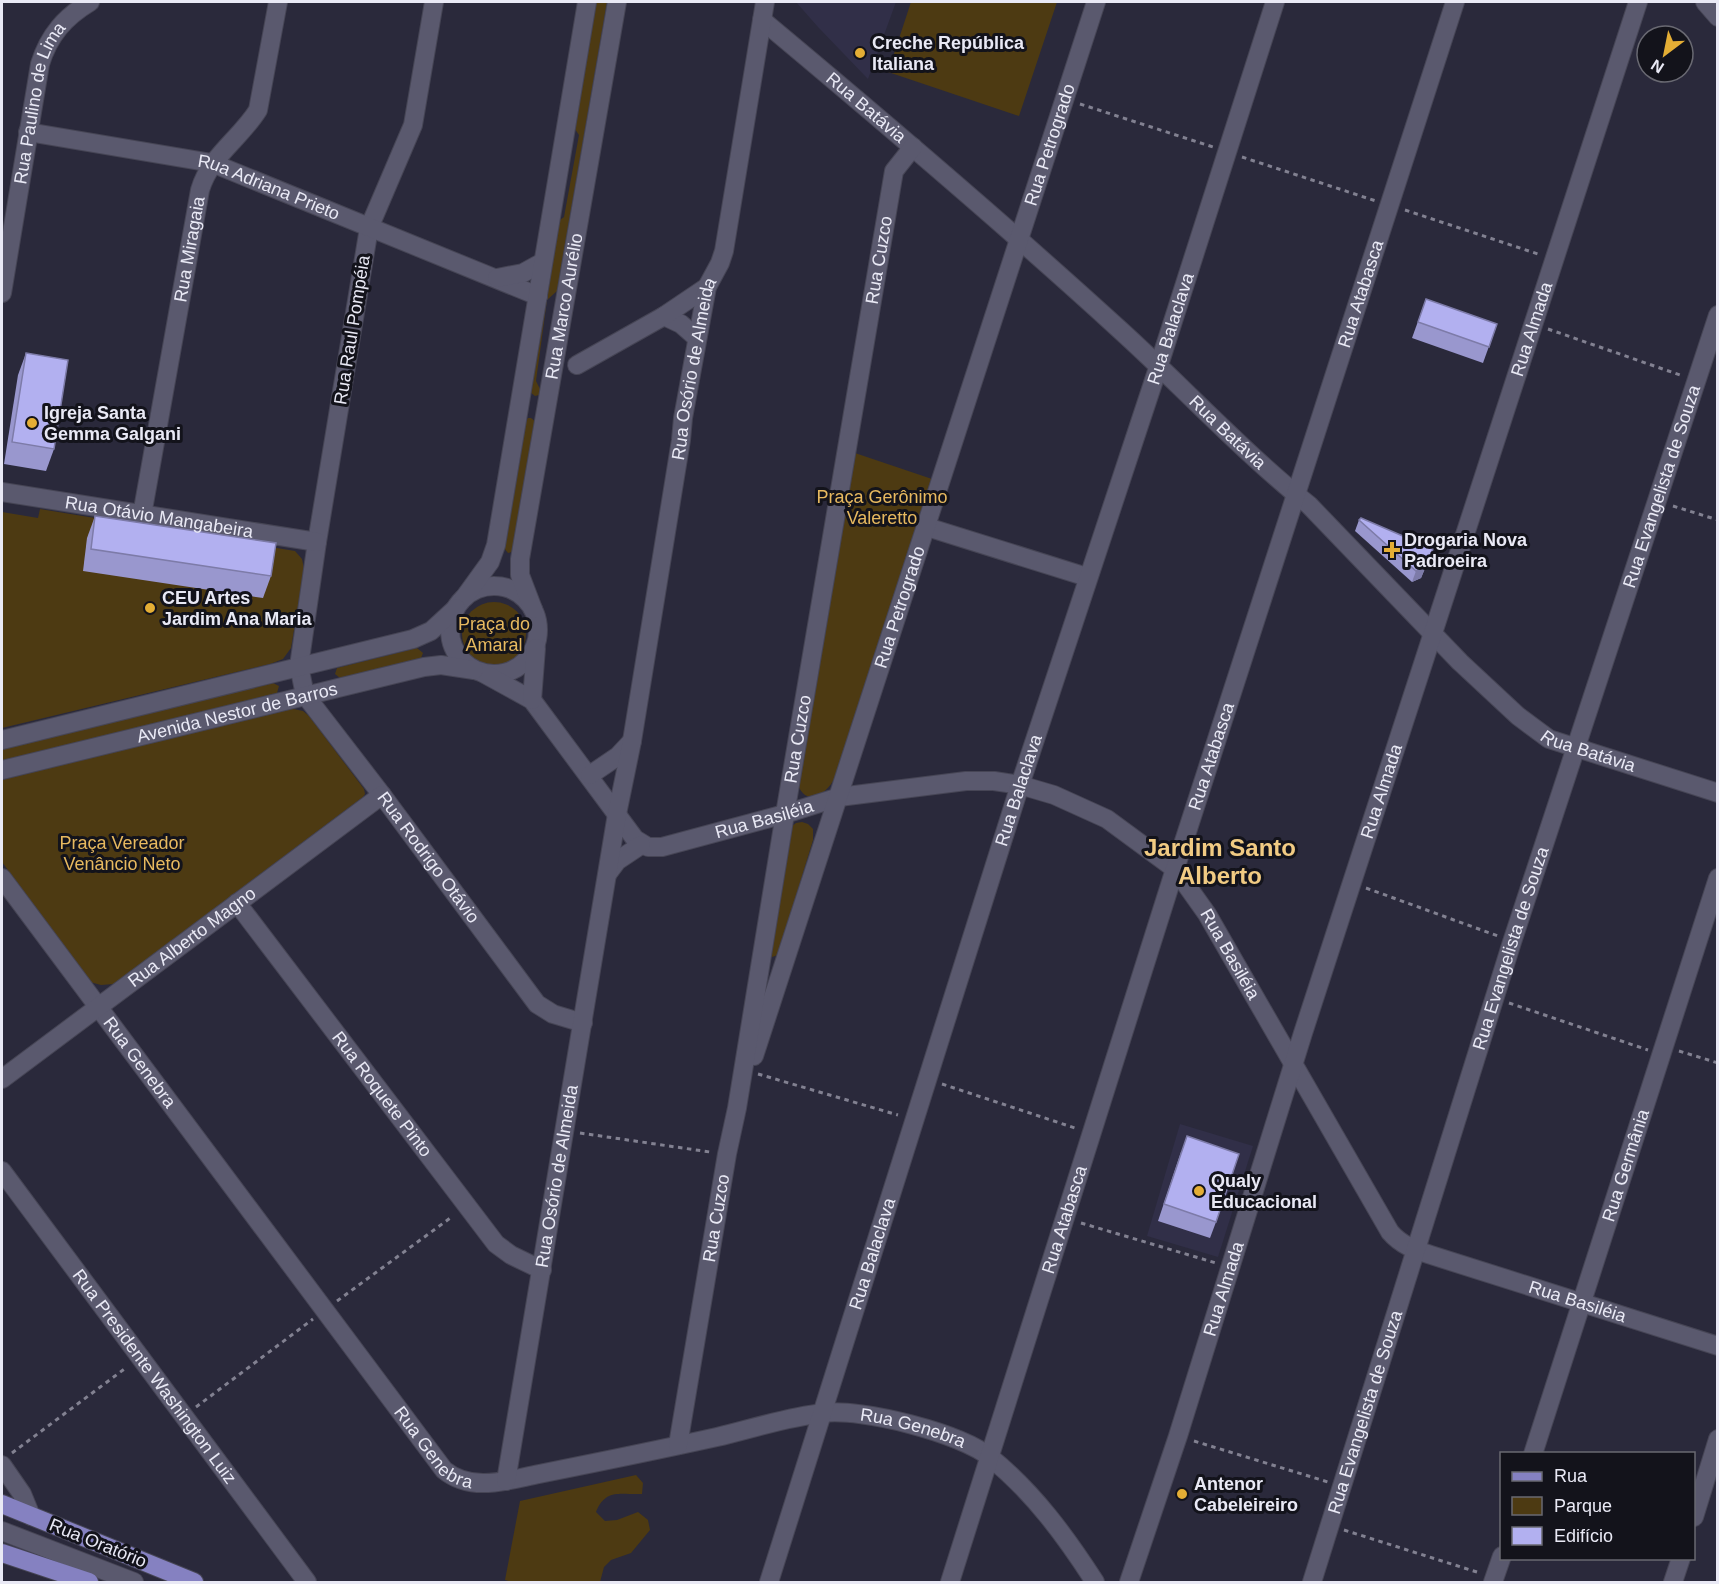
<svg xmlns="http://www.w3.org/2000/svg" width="1719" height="1584" viewBox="0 0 1719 1584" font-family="Helvetica,sans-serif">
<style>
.built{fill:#312f48}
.green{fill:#4d3a12}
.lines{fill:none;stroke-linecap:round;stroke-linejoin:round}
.minor-casing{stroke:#464555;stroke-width:20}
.major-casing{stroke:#464555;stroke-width:20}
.path{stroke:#828191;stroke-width:3;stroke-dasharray:4.5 4.5;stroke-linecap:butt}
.minor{stroke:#5a596e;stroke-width:18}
.major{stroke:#8581c1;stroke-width:18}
.wall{fill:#9997ce}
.shaded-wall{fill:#7d7ba8}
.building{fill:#b2b0f0;stroke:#7d7ba8;stroke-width:1.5}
.poi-dot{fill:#e4ae35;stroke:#13131b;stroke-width:2}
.labels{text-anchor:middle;stroke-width:6;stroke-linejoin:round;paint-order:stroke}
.poi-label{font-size:18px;font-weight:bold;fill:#e9e9f5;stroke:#13131b;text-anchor:start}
.street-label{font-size:18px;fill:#e9e9f5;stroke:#13131b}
.park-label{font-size:18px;fill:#e7b95f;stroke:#13131b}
.district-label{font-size:24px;font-weight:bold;fill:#f1cb83;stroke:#13131b}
</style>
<rect width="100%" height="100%" fill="#2a293b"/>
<g class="built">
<path d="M 796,2 L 896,2 L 868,79 L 818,27 Z"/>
<path d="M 1180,1124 L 1253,1146 L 1218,1257 L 1147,1236 Z"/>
</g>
<g class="green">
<path d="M 594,2 L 607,2 L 557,291 L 547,300 L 536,381 L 541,391 L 539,395 L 535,396 L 530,392 L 556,223 L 564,217 L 579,135 L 573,126 Z"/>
<path d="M 911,2 L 1057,2 L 1019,116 L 888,72 Z"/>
<path d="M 528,418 L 531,418 L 536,422 L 512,552 L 508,553 L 504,548 L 526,421 Z"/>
<path d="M 852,452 L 932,479 L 835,777 C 828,794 805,808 798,784 Z"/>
<path d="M 40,509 L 295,551 L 302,559 L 304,569 L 291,648 L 283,659 L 270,664 L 2,728 L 2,512 L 38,518 Z"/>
<circle cx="494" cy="634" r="32"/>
<path d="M 417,648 L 423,653 L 421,658 L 340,678 L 335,674 L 337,668 Z"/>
<path d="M 273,683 L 279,686 L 277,693 L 2,761 L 2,749 Z"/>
<path d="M 289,708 L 303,711 L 309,716 L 364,789 L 365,794 L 363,797 L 114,984 L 101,985 L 90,982 L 2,862 L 2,780 Z"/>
<path d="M 802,822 L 808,824 L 813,829 L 813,840 L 778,955 L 772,957 L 770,955 L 791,827 L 796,823 Z"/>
<path d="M 636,1475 L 643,1483 L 642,1494 C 620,1495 606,1488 596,1512 L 605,1521 L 617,1520 L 638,1512 L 648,1520 L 650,1530 L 631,1553 L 611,1560 L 604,1567 L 600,1582 L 512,1582 L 505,1580 L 520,1501 Z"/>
</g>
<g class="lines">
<defs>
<g id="minor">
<path id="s1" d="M 434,2 L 413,125 L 369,228 L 317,542 L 299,666 L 305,695 L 382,795 L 537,1004 L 553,1014 L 583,1023"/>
<path d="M 1705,2 L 1718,17"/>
<path id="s2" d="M 762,20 C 883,121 1003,223 1119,329 C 1183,387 1242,451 1309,505 L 1460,662 L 1518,716 L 1549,739 L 1718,793"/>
<path id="s3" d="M 28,132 L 212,163 L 538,296"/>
<path d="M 497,278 L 523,273 L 543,262"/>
<path id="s4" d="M 2,293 L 40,64 C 49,35 65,17 90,2"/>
<path d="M 664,316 L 681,324 L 697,338"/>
<path d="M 577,365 L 664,316 L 707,287"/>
<path id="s5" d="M 2,492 L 317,542"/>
<path id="s6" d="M 142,515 L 200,190 C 210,156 240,139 258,110 L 278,2"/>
<path d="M 927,527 L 1087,577"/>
<circle cx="494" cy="630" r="44"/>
<path d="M 464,598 L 490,562 L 496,545 L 587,2"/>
<path id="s7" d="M 533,609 L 520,575 L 520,559 L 617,2"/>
<path id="s8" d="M 483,673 L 532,700 L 635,839 L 648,847 L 662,847 L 785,814 L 839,797 L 966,781 L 994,781 L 1020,785 L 1054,795 L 1107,819 L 1175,869 L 1207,914 L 1390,1232 C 1401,1245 1415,1250 1431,1255 L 1718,1346"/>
<path d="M 532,700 L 536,648"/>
<path d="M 2,740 L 413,639 L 431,631 L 456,608"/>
<path id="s9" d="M 2,770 L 424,667 L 441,665 L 474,670"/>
<path d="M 590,775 L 618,756 L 632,741"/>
<path d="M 608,873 L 617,861 L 641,845"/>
<path id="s10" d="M 2,878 L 444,1470 C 472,1493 508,1480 539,1474 C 599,1462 658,1450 717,1437 C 751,1429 787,1417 823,1413 C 862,1408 961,1433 991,1458 C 1034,1493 1066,1537 1095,1582"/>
<path id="s11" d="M 237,903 L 496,1244 L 511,1255 L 542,1270"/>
<path id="s12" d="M 754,1056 L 1096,2"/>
<path id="s13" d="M 2,1079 L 382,795"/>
<path id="s14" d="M 2,1171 L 307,1582"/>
<path id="s15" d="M 678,1445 L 727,1154 L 737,1108 L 785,814 L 894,171 L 913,147"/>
<path id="s16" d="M 1533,1454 L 1718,878"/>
<path d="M 2,1465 L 22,1494 L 31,1516"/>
<path id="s17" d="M 506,1481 L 617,814 L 632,741 L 681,440 L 683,418 L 707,287 L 720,263 L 724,251 L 765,2"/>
<path d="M 1694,1517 L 1718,1439"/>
<path d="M 2,1531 L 134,1582"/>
<path id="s18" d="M 769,1582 L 1020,785 L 1159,365 L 1275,2"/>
<path id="s19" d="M 950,1582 L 1175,869 L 1455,2"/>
<path id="s20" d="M 1129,1582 L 1178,1436 L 1303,1033 L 1638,2"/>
<path id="s21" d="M 1312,1582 L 1512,942 L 1718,315"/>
<path d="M 1493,1582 L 1502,1556"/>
<path d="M 1673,1582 L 1681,1558"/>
</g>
<g id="major">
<path d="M 2,1504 L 194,1582"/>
<path d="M 2,1553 L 89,1582"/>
</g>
</defs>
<use href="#minor" class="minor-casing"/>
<use href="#major" class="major-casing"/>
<g class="path">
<path d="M 1080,104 L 1213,147"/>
<path d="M 1242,157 L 1376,201"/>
<path d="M 1405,210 L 1538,254"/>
<path d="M 1548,329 L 1680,375"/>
<path d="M 1673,506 L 1718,520"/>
<path d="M 1366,888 L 1498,936"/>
<path d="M 1509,1003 L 1648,1050"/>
<path d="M 1679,1051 L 1718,1063"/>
<path d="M 758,1074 L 898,1115"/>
<path d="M 942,1084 L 1075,1128"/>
<path d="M 580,1133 L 710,1152"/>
<path d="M 1081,1223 L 1216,1263"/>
<path d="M 337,1301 L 453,1216"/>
<path d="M 196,1407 L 313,1319"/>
<path d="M 1194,1441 L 1328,1482"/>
<path d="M 12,1453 L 127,1367"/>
<path d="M 1344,1530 L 1480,1573"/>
</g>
<use href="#minor" class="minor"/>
<use href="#major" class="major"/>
</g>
<g class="wall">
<path d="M 1426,299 L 1497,324 L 1483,363 L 1412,338 Z"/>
<path d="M 26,353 L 54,449 L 46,471 L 4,464 L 18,375 Z"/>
<path d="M 95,516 L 271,576 L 263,598 L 83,571 L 87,538 Z"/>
<path d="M 1359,520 L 1433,549 L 1421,578 L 1412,582 L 1355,531 Z"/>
<path d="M 1181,1152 L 1216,1222 L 1210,1238 L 1158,1221 Z"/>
</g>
<path class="shaded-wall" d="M 1433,549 L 1421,578 L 1412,582 L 1416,571 Z"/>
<g class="building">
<path d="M 1426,299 L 1497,324 L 1489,347 L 1418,322 Z"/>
<path d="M 26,353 L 68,360 L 54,449 L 12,442 Z"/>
<path d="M 95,516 L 276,543 L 271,576 L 91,549 Z"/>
<path d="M 1361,518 L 1433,549 L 1425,567 L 1416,571 L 1359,520 Z"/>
<path d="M 1187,1136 L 1239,1154 L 1216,1222 L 1164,1204 Z"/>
</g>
<g class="poi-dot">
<circle cx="860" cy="53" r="6"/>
<circle cx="32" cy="423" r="6"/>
<path d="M1389 541h6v6h6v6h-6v6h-6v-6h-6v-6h6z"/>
<circle cx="150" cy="608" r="6"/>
<circle cx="1199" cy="1191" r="6"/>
<circle cx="1182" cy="1494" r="6"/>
</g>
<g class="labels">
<g class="poi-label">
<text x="872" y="49">Creche República<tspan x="872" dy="21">Italiana</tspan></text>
<text x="44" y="419">Igreja Santa<tspan x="44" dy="21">Gemma Galgani</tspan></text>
<text x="1404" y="546">Drogaria Nova<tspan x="1404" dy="21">Padroeira</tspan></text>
<text x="162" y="604">CEU Artes<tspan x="162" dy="21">Jardim Ana Maria</tspan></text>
<text x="1211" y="1187">Qualy<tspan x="1211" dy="21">Educacional</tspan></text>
<text x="1194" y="1490">Antenor<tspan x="1194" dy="21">Cabeleireiro</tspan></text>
</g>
<g class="street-label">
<text dy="6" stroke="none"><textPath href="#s4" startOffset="194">Rua Paulino de Lima</textPath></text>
<text dy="6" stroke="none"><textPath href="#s2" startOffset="136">Rua Batávia</textPath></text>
<text dy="6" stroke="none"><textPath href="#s12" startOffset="958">Rua Petrogrado</textPath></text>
<text dy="6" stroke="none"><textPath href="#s3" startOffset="248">Rua Adriana Prieto</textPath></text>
<text dy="6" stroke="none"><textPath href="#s6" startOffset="270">Rua Miragaia</textPath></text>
<text dy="6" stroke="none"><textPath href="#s15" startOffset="1202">Rua Cuzco</textPath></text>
<text dy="6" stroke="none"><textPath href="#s19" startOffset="1352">Rua Atabasca</textPath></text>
<text dy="6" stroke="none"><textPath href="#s7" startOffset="309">Rua Marco Aurélio</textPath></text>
<text dy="6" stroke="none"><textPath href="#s18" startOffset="1316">Rua Balaclava</textPath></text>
<text dy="6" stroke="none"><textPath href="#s20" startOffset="1316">Rua Almada</textPath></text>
<text transform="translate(352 330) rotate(-81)" y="6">Rua Raul Pompéia</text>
<text dy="6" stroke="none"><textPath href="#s17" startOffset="1128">Rua Osório de Almeida</textPath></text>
<text dy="6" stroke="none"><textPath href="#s2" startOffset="622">Rua Batávia</textPath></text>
<text dy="6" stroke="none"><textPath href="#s21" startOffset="1150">Rua Evangelista de Souza</textPath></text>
<text dy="6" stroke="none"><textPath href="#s5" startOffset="159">Rua Otávio Mangabeira</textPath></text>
<text dy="6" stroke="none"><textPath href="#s12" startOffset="472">Rua Petrogrado</textPath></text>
<text dy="6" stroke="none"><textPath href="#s9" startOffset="242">Avenida Nestor de Barros</textPath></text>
<text dy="6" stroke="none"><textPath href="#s15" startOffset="716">Rua Cuzco</textPath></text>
<text dy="6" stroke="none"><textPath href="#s2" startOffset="1108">Rua Batávia</textPath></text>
<text dy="6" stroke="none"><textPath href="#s19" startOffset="866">Rua Atabasca</textPath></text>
<text dy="6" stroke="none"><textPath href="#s18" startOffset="830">Rua Balaclava</textPath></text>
<text dy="6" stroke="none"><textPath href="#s20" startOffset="830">Rua Almada</textPath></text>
<text dy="6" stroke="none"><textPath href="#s8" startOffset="364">Rua Basiléia</textPath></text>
<text dy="6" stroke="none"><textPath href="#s1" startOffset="914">Rua Rodrigo Otávio</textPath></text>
<text dy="6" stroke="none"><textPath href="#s13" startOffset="237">Rua Alberto Magno</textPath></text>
<text dy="6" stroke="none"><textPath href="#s21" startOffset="664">Rua Evangelista de Souza</textPath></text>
<text dy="6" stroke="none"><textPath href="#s8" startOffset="904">Rua Basiléia</textPath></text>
<text dy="6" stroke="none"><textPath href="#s10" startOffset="230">Rua Genebra</textPath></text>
<text dy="6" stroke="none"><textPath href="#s11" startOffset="240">Rua Roquete Pinto</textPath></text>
<text dy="6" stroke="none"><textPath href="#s16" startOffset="303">Rua Germânia</textPath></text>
<text dy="6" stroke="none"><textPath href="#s17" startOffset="309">Rua Osório de Almeida</textPath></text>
<text dy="6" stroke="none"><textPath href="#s15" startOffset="230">Rua Cuzco</textPath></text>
<text dy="6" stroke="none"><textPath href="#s19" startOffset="380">Rua Atabasca</textPath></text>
<text dy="6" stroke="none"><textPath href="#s18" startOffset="344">Rua Balaclava</textPath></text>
<text dy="6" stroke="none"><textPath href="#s20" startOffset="308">Rua Almada</textPath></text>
<text dy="6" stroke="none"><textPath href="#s8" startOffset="1426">Rua Basiléia</textPath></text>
<text dy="6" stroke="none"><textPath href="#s14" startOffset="256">Rua Presidente Washington Luiz</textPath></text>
<text dy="6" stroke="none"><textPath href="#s21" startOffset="178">Rua Evangelista de Souza</textPath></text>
<text dy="6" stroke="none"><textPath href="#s10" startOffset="1220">Rua Genebra</textPath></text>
<text dy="6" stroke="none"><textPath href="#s10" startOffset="716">Rua Genebra</textPath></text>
<text transform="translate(98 1543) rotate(22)" y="6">Rua Oratório</text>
</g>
<g class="park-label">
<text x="882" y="503">Praça Gerônimo<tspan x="882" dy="21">Valeretto</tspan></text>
<text x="494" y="630">Praça do<tspan x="494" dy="21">Amaral</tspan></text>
<text x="122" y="849">Praça Vereador<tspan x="122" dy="21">Venâncio Neto</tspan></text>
</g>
<g class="district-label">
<text x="1220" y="856">Jardim Santo<tspan x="1220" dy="28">Alberto</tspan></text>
</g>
</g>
<rect width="1719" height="1584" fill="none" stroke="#e9e9f5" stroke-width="6"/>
<rect x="1500" y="1452" width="195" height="108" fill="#13131b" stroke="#696972" stroke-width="1.5"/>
<rect x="1512" y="1472" width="30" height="9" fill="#8581c1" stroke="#696972" stroke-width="1.5"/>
<text x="1554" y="1482" font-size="18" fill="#e9e9f5">Rua</text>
<rect x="1512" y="1497" width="30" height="18" fill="#4d3a12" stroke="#696972" stroke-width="1.5"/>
<text x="1554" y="1512" font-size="18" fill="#e9e9f5">Parque</text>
<rect x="1512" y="1527" width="30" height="18" fill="#b2b0f0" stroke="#696972" stroke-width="1.5"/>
<text x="1554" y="1542" font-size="18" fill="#e9e9f5">Edifício</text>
<g transform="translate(1665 54) rotate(212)"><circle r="28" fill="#13131b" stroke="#696972" stroke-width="1.5"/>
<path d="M0-4.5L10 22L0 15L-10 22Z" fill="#e4ae35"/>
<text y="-9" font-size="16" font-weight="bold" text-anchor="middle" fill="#e9e9f5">N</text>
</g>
</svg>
